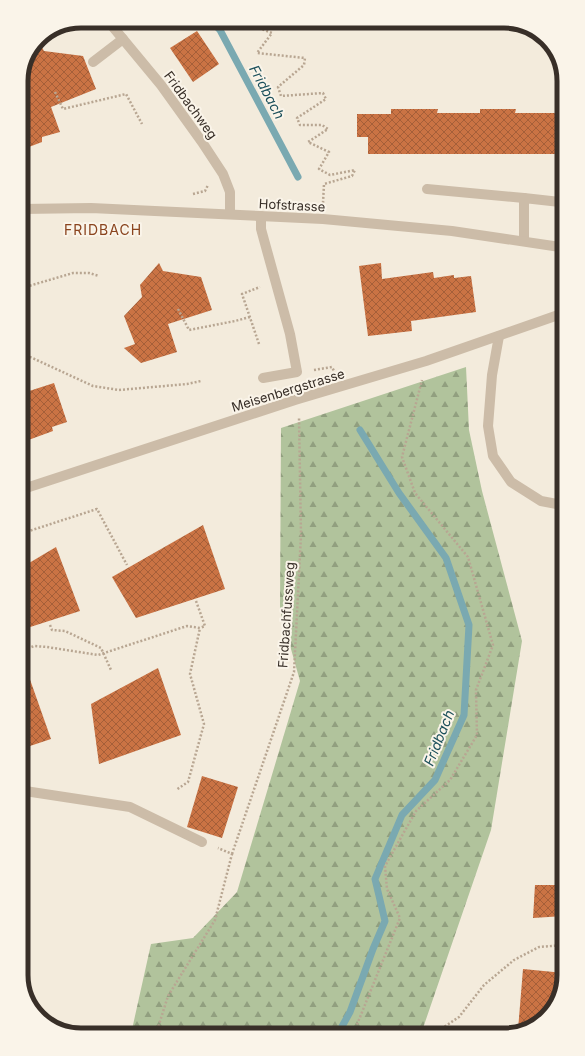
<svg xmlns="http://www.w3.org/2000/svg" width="585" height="1056" viewBox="0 0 585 1056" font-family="Inter,sans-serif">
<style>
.forest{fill:url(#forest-firs)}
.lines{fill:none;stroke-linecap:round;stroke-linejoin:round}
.stream{stroke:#7aa9b1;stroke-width:7}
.building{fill:url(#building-cross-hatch)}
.path{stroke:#b8a692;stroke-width:2.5;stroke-dasharray:2 2;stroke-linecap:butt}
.lane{stroke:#ccbca8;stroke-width:10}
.street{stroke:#ccbca8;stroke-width:10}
.labels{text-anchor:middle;stroke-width:4;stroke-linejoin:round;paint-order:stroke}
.street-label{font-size:13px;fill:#382f28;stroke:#faf4e9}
.water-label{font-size:14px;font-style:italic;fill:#1c505b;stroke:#faf4e9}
.neighbourhood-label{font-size:14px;letter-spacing:1px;fill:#8a441e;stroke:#faf4e9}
.rim{fill:none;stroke:#382f28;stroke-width:5}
</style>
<defs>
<pattern id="forest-firs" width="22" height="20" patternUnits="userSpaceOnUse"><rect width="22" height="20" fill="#b1c39c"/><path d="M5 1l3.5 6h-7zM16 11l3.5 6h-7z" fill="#919f7f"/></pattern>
<pattern id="building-cross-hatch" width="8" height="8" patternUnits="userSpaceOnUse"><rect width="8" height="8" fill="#ca7344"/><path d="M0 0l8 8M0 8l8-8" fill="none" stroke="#a55f39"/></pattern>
</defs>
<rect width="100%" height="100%" fill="#f3ebdc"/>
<path class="forest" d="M 466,367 L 469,430 L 482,491 L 522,641 L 491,830 L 422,1031 L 131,1034 L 151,944 L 193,938 L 237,892 L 300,681 L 280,610 L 281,428 Z"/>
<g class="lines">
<g class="stream">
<path d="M 211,21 L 220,30 L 298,177"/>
<path d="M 339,1032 L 350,1012 L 373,949 L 385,921 L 375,879 L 402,815 L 435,780 L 464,715 L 469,625 L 446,558 L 399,493 L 360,430"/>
</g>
</g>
<g class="building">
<path d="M 197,31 L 219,64 L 193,82 L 170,48 Z"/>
<path d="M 38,40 L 44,51 L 83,56 L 96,89 L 51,107 L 60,132 L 42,137 L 42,142 L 21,150 L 21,80 L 24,77 L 23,73 Z"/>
<path d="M 391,109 L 438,109 L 437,113 L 480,113 L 480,109 L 516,109 L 515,113 L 560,113 L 560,154 L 368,154 L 368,137 L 357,137 L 357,114 L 391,114 Z"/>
<path d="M 159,263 L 163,271 L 201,277 L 212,310 L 168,324 L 177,352 L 141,363 L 124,348 L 135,344 L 124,316 L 142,297 L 140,285 Z"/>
<path d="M 381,263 L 382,279 L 433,272 L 434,278 L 454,275 L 454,278 L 471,276 L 476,312 L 411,321 L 412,331 L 368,336 L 359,266 Z"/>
<path d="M 54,383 L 67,422 L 52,427 L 53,431 L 23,442 L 23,393 Z"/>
<path d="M 203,525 L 225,589 L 136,618 L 112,577 Z"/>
<path d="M 56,547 L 80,611 L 24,629 L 24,566 Z"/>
<path d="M 158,668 L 181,735 L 99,764 L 91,704 Z"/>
<path d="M 24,671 L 27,671 L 51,739 L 24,748 Z"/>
<path d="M 202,776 L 238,787 L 222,838 L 187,827 Z"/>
<path d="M 535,885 L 563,885 L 564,916 L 533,918 Z"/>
<path d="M 523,969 L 564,973 L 564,979 L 554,1009 L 527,1030 L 518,1030 Z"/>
</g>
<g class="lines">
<g class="path">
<path d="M 240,21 L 272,33 L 257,53 L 305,58 L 304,65 L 278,87 L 281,96 L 323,93 L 326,99 L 297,118 L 300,125 L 322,125 L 328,129 L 308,142 L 329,152 L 319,169 L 330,175 L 355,170 L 352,176 L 324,184 L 323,203"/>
<path d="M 428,21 L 526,28"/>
<path d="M 55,92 L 63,109 L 126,94 L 142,124"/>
<path d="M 193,194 L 205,191 L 208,185"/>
<path d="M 22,288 L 73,273 L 89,273 L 99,276"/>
<path d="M 178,309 L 189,330 L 235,321 L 250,317"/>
<path d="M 259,344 L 242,294 L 260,287"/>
<path d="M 22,357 L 28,356 L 93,386 L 119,390 L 187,384 L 201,381"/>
<path d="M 314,370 L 332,367 L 334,371"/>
<path d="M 23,533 L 97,509 L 127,565"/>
<path d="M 196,601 L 205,626 L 200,628"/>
<path d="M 50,625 L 52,630 L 65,631 L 101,648 L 111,670"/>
<path d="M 24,650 L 34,646 L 47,647 L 98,655 L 187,626 L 200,628 L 190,674 L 204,724 L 188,782 L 176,790"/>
<path d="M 24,760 L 29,775"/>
<path d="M 232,854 L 294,672 L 301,535 L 299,417"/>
<path d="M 438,1031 L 459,1017 L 484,985 L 514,960 L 539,947 L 564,945"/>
<path d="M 354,1032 L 400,918 L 387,889 L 385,866 L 416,811 L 450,780 L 477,735 L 476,690 L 493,645 L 468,557 L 415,493 L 402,457 L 422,380"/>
<path d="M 156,1034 L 168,996 L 215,920 L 232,854 L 218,848"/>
</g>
<g class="lane">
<path d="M 93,62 L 123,39"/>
<path d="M 427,189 L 524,198"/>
<path d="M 261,216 L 261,229 L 290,334 L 297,372 L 263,378"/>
<path d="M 524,241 L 524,198 L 560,202"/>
<path d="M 25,791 L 130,807 L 202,842"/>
</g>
<g class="street">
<path d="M 108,21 L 161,85 L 202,142 L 223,174 L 230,192 L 230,214"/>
<path d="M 22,209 L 91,208 L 323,219 L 452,231 L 560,247"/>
<path d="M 499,336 L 492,375 L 488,426 L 493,456 L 511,482 L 541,501 L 562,505"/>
<path d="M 23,489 L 295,400 L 426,361 L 561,314"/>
</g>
</g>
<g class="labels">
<g class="street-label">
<text transform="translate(191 105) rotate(54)" y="5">Fridbachweg</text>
<text transform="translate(292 205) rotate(3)" y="5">Hofstrasse</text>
<text transform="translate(288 390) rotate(-17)" y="5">Meisenbergstrasse</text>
<text transform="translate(286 615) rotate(-86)" y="5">Fridbachfussweg</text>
</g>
<g class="water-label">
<text transform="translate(267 92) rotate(62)" y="5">Fridbach</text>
<text transform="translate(439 738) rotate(-68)" y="5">Fridbach</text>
</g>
<g class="neighbourhood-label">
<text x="103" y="235">FRIDBACH</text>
</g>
</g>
<path d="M0 0H585V1056H0ZM81 28H504A53 53 0 0 1 557 81V975A53 53 0 0 1 504 1028H81A53 53 0 0 1 28 975V81A53 53 0 0 1 81 28Z" fill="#faf4e9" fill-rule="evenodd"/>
<path class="rim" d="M81 28H504A53 53 0 0 1 557 81V975A53 53 0 0 1 504 1028H81A53 53 0 0 1 28 975V81A53 53 0 0 1 81 28Z"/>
</svg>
